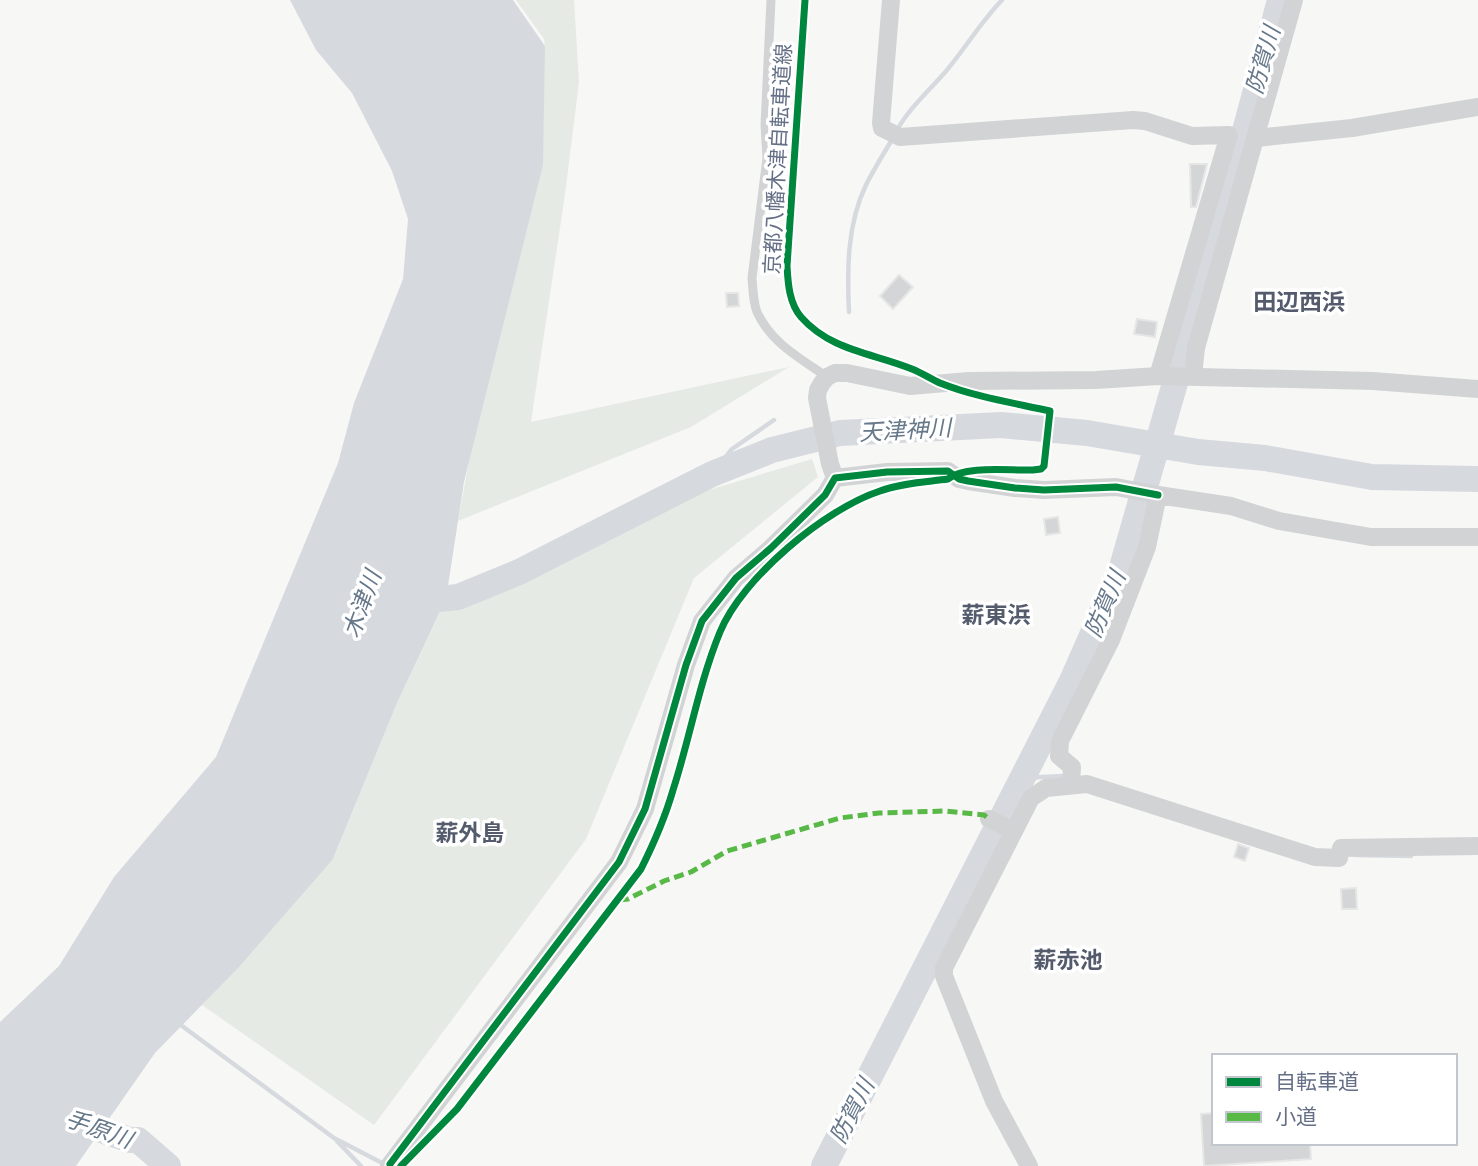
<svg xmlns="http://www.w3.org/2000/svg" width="1478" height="1166" viewBox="0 0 1478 1166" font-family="Arial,'Noto Sans JP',sans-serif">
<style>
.green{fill:#e5eae4}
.water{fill:#d6dadf}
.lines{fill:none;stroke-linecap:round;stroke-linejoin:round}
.stream{stroke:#d6dadf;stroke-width:4.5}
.river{stroke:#d6dadf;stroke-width:26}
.building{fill:#d4d5d6;stroke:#e6e6e6;stroke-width:2}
.lane{stroke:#d2d3d4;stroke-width:9}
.street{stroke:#d2d3d4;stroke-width:18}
.quiet{stroke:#58b947;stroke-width:5;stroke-dasharray:10 5;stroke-linecap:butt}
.cycleway-casing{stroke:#fff;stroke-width:11}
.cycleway{stroke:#00873e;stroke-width:7}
.labels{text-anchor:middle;stroke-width:7;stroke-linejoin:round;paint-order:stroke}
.street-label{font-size:21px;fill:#657087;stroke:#fff}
.water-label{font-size:23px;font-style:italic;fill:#66788a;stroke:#fff}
.neighbourhood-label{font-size:23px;font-weight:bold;fill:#545b6c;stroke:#fff}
</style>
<rect width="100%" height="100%" fill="#f7f7f6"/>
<g class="green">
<path d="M 516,0 L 574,0 L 579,82 L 565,194 L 531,422 L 789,367 L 691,427 L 458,521 L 545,48 L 544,39 Z"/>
<path d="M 812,459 L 818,477 L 694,578 L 586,839 L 374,1125 L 202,1005 L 334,857 L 397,703 L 447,598 L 519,572 L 702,492 Z"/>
</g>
<path class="water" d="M 290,0 L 513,0 L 545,46 L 543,165 L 464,482 L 446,599 L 397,703 L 333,859 L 238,968 L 155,1053 L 76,1166 L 0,1166 L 0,1022 L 59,966 L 114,877 L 216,757 L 338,463 L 354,403 L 403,279 L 408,219 L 392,171 L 352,93 L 316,50 Z"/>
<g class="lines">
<g class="stream">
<path d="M 897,130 C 910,107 930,90 947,70 C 966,47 981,22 1002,0"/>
<path d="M 849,312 C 847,270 847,224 866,185 C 874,169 884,153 893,138"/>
<path d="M 712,474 L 732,449 L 774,420"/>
<path d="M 1021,778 L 1065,776"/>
<path d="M 1356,855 L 1411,856"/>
<path d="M 178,1023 L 334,1138 L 384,1164"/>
<path d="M 337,1141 L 361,1166"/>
</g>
<g class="river">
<path d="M 410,602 L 458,597 L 519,572 L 712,474 L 772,450 L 840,433 L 1001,425 L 1087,433 L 1198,452 L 1265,458 L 1372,477 L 1478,479"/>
<path d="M 67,1118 L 130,1140 L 138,1140 L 168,1166"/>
<path d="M 824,1166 L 1072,681 L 1122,567 L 1211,258 L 1280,0"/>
</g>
</g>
<g class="building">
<path d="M 1190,164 L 1207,164 L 1196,207 L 1191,207 Z"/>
<path d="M 899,275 L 913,287 L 893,309 L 880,296 Z"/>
<path d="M 726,293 L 738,293 L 739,306 L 727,307 Z"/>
<path d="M 1137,319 L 1157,322 L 1155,337 L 1134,334 Z"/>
<path d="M 1058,517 L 1060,533 L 1046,535 L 1044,519 Z"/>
<path d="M 1238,844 L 1249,848 L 1245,861 L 1234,857 Z"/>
<path d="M 1356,888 L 1357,909 L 1342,909 L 1341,889 Z"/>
<path d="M 1214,1113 L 1214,1143 L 1310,1143 L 1311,1159 L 1204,1166 L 1201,1114 Z"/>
</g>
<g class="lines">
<path class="lane" d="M 771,0 L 765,125 L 767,158 L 752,278 C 753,289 753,302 757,312 C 771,343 800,358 827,377"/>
<g class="street">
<path d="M 891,0 L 881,123 L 882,128 L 900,137 L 1133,120 L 1145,121 L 1192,136 L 1229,135 L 1158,376"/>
<path d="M 1256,138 L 1352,128 L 1478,107"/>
<path d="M 1193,376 L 1196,348 L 1294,0"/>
<path d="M 835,478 L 830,464 L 817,398 L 818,390 L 822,383 L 827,377 L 835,373 L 847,373 L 910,386 L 969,381 L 1096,380 L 1158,376 L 1373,381 L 1478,389"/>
<path d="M 1071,784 L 1072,767 L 1059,756 L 1060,741 L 1111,640 L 1147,547 L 1158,495 L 1231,506 L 1279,521 L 1371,537 L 1478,537"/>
<path d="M 989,819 L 1014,831"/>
<path d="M 389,1166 L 619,862 L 645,809 L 686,665 L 702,621 L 736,578 L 771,548 L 825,495 L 835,478 L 887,472 L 948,471 L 959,479 L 968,481 L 1015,488 L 1044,490 L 1116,487 L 1158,495"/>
<path d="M 1029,1166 L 994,1101 L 944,976 L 944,968 L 1031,798 L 1046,788 L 1087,784 L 1315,857 L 1339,858 L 1341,848 L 1478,846"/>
</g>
<path class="quiet" d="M 619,900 L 628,899 L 664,881 L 691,872 L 727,851 L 840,818 L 879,813 L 945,811 L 984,815 L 989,819"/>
<defs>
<g id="cycleway">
<path d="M 390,1164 L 619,862 L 645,809 L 686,665 L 702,621 L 736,578 L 771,548 L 825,495 L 835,478 L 887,472 L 948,471 L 959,479 L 968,481 L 1015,488 L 1044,490 L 1116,487 L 1158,495"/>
<path d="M 401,1166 L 457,1109 L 641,869 C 654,843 665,818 673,790 C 690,738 699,683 720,632 C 742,578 825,509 880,491 C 901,483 926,482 948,479 C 965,465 1011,471 1033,470 L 1041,469 L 1044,466 L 1050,411 C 1014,403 975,397 940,383 C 931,379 922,373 912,369 C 873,353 831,351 801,317 C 789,303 788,283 787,266 L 805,0"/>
</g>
</defs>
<use href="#cycleway" class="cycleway-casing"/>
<use href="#cycleway" class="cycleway"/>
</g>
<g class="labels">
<g class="street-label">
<text transform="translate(778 159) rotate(-87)" y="7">京都八幡木津自転車道線</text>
</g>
<g class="water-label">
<text transform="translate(1263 60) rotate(-74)" y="8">防賀川</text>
<text transform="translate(905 430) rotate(-3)" y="8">天津神川</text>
<text transform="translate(362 604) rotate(-70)" y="8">木津川</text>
<text transform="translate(1105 604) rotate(-67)" y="8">防賀川</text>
<text transform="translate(852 1111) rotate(-63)" y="8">防賀川</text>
<text transform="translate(99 1129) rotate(20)" y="8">手原川</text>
</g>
<g class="neighbourhood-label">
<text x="1299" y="310">田辺西浜</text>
<text x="996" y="623">薪東浜</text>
<text x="470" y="841">薪外島</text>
<text x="1068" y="968">薪赤池</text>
</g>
</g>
<rect x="1212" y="1054" width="245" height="91" fill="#ffffff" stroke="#c1c6cf" stroke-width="2"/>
<rect x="1226" y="1077" width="35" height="10" fill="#00873e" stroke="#c1c6cf" stroke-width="2"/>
<text x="1275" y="1089" font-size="21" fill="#657087">自転車道</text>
<rect x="1226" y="1112" width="35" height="10" fill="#58b947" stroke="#c1c6cf" stroke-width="2"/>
<text x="1275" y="1124" font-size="21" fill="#657087">小道</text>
</svg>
